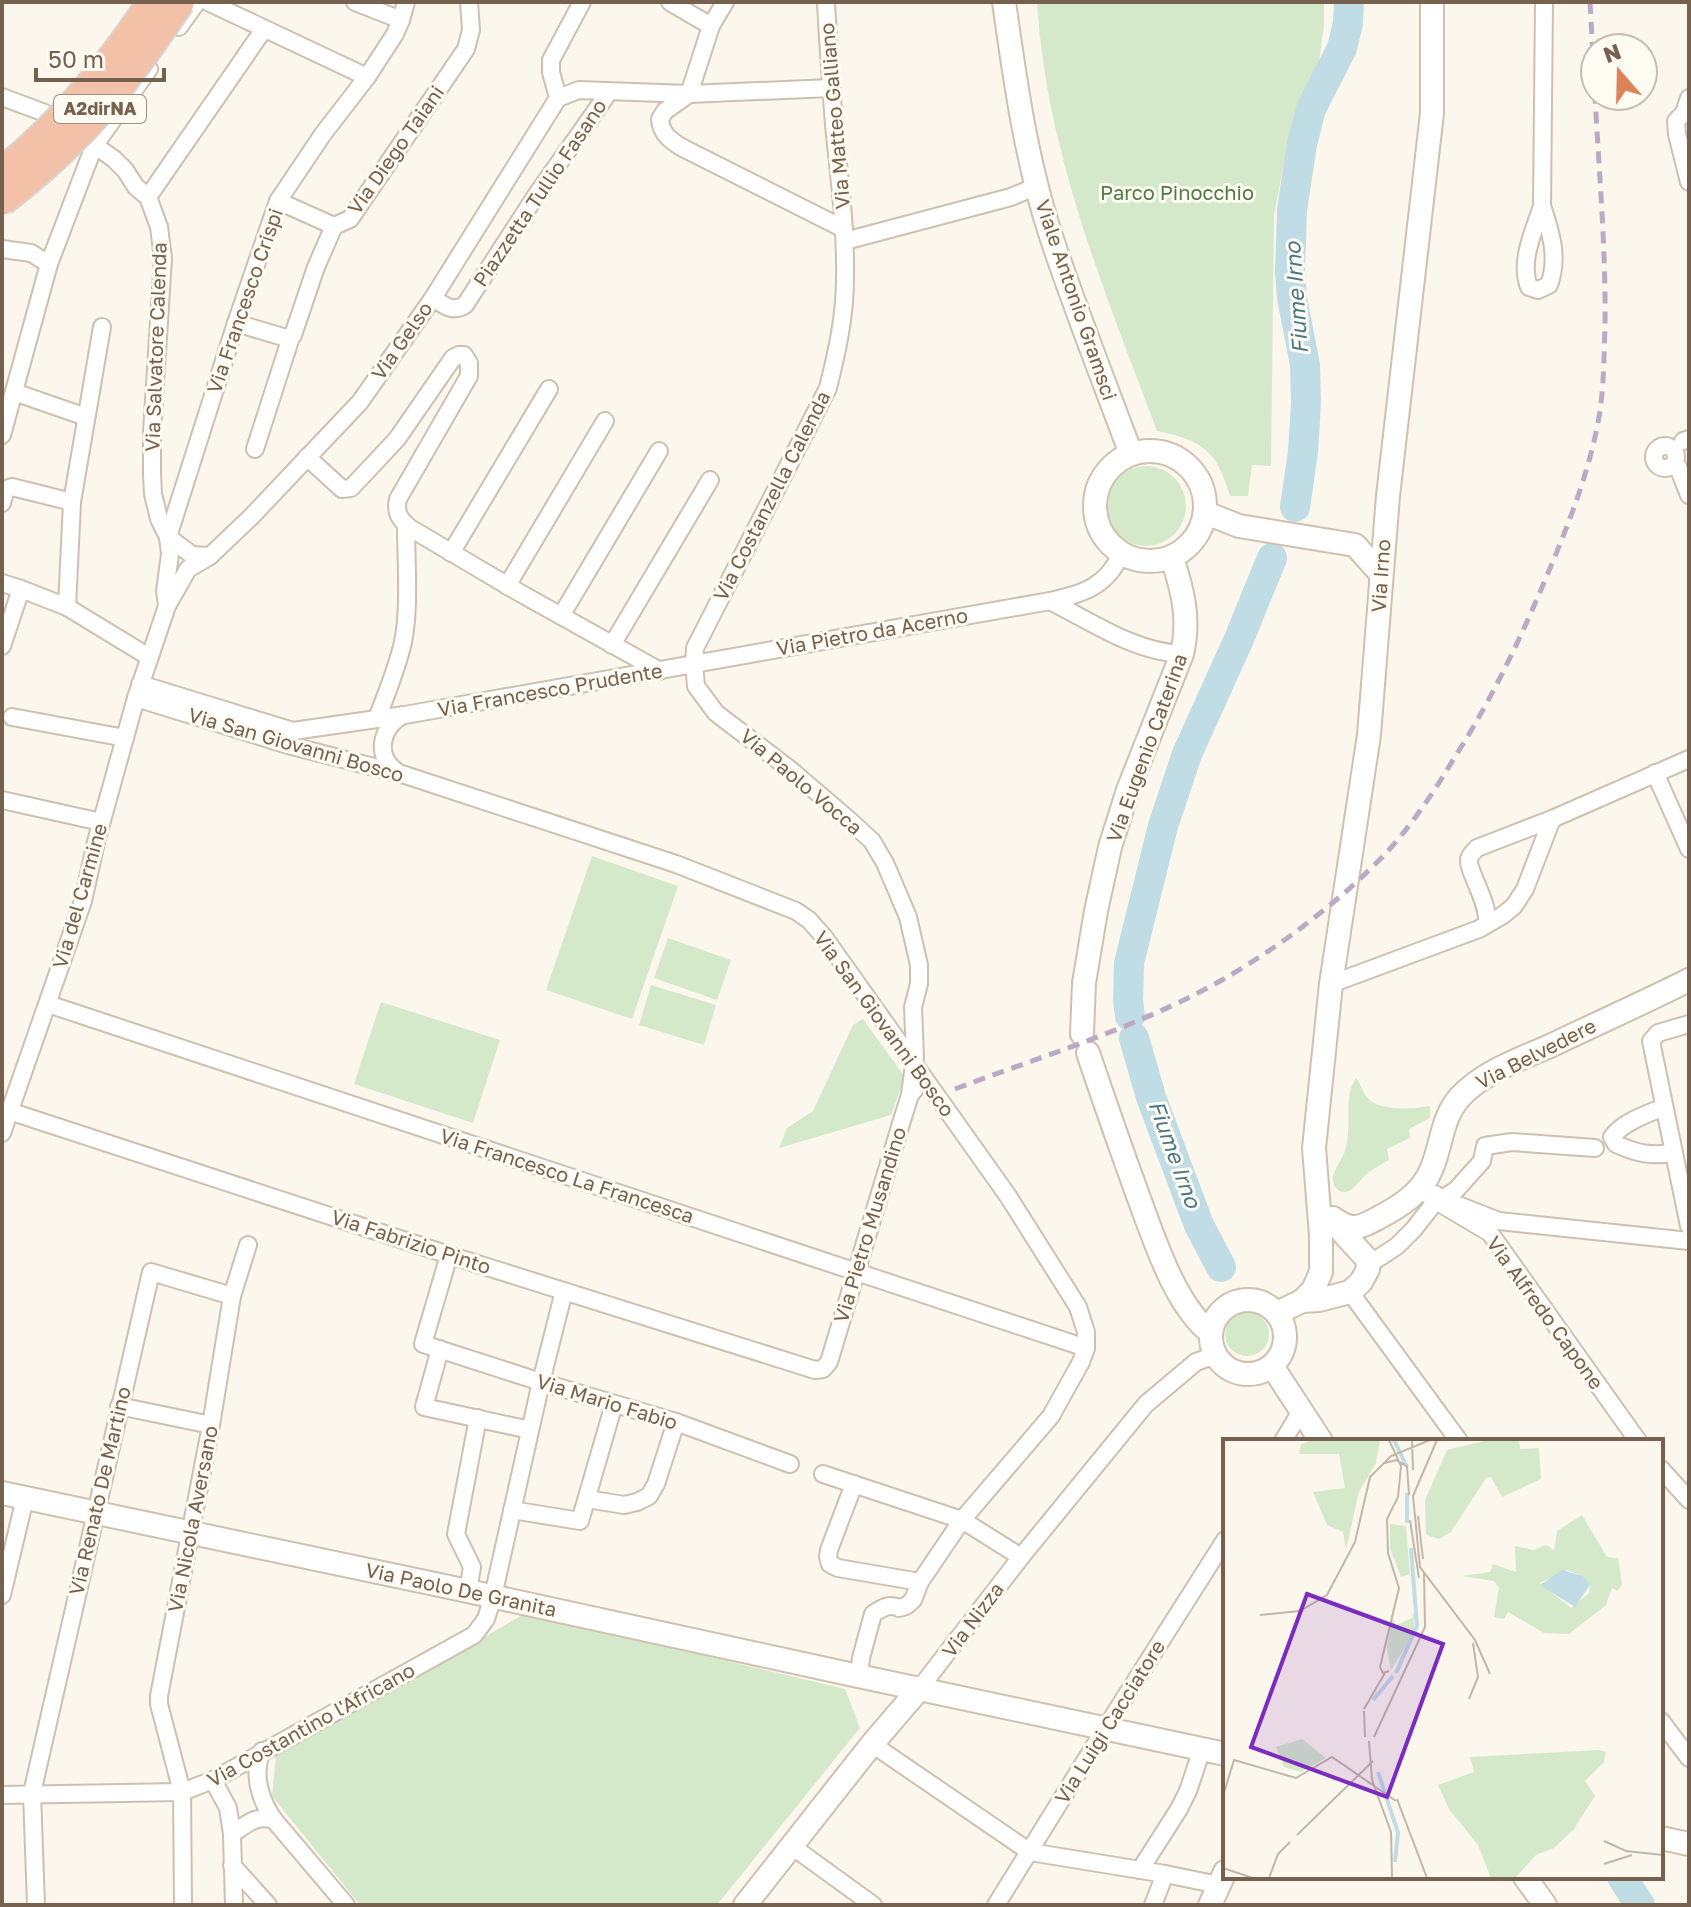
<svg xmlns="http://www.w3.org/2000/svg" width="1691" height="1907" viewBox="0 0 1691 1907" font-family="'Golos Text',sans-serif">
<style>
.green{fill:#d4e9ca}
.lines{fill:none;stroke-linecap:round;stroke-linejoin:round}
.river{stroke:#c0dce5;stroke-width:30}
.street-casing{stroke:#cec0b1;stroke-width:20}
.secondary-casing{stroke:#d0c1af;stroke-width:26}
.street{stroke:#fff;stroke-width:16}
.secondary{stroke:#fff;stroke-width:22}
.rail{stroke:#bba9c6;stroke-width:5;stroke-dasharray:12 8;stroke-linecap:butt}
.highway-bridge-casing{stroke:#d9d3ce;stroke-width:32;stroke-linecap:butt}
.highway-bridge{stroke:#f2c1a7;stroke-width:28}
.labels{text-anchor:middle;stroke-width:6;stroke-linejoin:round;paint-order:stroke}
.shield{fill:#fefbf2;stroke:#9f8f80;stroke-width:2}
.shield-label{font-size:18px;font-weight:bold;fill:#76614f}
.street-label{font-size:20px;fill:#76614f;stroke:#fefbf2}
.park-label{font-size:20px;fill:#527b47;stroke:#fefbf2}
.water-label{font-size:22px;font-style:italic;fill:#4a7888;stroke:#fefbf2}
.inset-river{fill:none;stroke:#c0dce5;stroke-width:4}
.inset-road{fill:none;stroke:#c2b6a8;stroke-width:2}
.view{fill:#7b2cbf;fill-opacity:0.15;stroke:#7b2cbf;stroke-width:4}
.inset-edge{fill:none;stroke:#76614f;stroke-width:4}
</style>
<rect width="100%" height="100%" fill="#fcf7ec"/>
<g class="green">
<path d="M 1037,2 L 1324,2 L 1324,25 L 1319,62 L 1287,148 L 1274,215 L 1271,466 L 1252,465 L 1248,496 L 1230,496 C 1217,451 1202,440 1157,431 C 1105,292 1046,152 1037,2 Z"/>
<circle cx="1146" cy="506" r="40"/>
<path d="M 592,856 L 678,886 L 632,1019 L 546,990 Z"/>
<path d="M 668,938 L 731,960 L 717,1000 L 654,978 Z"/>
<path d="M 651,985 L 716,1005 L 704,1045 L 639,1025 Z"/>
<path d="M 381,1002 L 500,1040 L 473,1123 L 354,1084 Z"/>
<path d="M 863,1019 L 905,1077 L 891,1115 L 779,1148 L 787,1128 L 813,1111 L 853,1025 Z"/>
<path d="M 1356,1078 C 1360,1083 1362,1090 1366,1096 C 1377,1112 1412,1109 1430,1106 L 1430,1118 L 1409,1129 L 1410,1138 L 1387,1149 L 1389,1160 C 1382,1164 1374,1168 1368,1173 C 1361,1178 1354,1192 1344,1192 C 1337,1192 1333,1185 1333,1179 C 1333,1169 1342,1161 1345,1151 C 1353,1128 1342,1099 1356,1078 Z"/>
<circle cx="1247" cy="1334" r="22"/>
<path d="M 526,1613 L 845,1689 L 860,1728 L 717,1905 L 360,1905 L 272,1796 L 276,1756 Z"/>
</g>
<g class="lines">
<g class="river">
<path d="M 1295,507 L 1303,452 L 1306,403 L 1305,365 L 1292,298 L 1290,272 L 1292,210 L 1302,144 L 1311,109 L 1342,48 L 1348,23 L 1349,2"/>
<path d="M 1130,1016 L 1128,1001 L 1129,963 L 1163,826 L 1187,754 L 1239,639 L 1272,558"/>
<path d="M 1134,1038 L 1151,1097 L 1185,1188 L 1199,1225 L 1221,1267"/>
<path d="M 1622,1877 L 1640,1905"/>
</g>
<defs>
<g id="street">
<path d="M 208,2 L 367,77"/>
<path d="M 355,2 L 401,20"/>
<path d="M 670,2 L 711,26"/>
<path d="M 826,2 C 828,43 831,84 834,125 C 839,176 846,227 845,279 C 845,316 837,352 828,388 L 695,648 L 694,664 L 696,686 L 716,713 L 792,771 L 848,819 L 872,841 L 885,863 L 908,917 L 919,965 L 919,984 L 913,1007 L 915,1057 L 910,1095"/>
<path d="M 179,27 L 197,2"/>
<path d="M 689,94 L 665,111 L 660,119 C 661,134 671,141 683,148 L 844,229"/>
<path d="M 689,94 L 711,26 L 725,2"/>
<path d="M 2,97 L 45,113"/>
<path d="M 558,98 L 579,90 L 689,94 L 831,88"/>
<path d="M 558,98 L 551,72 L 551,60 L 582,2"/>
<path d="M 1689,98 L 1684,113 L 1676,121 L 1677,134 L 1689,182"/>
<path d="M 84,138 L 114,159 L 125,170 L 136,187 L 148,197 L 159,227 L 163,258 L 152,432 L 152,474 L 153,494 L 159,519 L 168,537 L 170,554 L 165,591 L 167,605"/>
<path d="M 148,197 L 264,29"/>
<path d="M 278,201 L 334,226"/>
<path d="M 1542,206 C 1534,231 1519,261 1529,287 L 1538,290 L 1549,285 C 1559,258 1551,232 1542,206 L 1544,2"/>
<path d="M 845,241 L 1011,197 L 1037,186"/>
<path d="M 2,249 L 31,253 L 49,264"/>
<path d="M 433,298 C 444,305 452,313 465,305 L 537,194 L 609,92"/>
<path d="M 236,323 L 283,337 L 291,337 L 293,335 L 316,267 L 334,226 L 350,219 L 466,49 L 471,30 L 469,2"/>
<path d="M 14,392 L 86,417"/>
<path d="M 2,435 L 49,264 L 94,146 L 149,69"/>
<path d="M 1683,441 L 1689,439"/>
<circle cx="1665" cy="457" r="11"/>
<path d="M 255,449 L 291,337"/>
<path d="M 307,457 L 342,489 L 351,488 L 397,439 L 453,358 L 459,355 L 464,355 L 469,363 L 469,376 L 398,499 C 395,512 399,519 410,528 L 520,593 L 660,671"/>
<path d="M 1673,465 L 1678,467 L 1689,495"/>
<path d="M 2,503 L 6,489 L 12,487 L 72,502"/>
<path d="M 168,537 L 236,323 L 278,201 L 323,134 L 367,77 L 395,34 L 401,20 L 406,2"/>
<path d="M 168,537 L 192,555 L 210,556"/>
<path d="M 451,553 L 549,389"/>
<path d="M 2,583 L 21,589 L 67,607 L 149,657"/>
<path d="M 507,586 L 605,421"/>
<path d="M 1050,601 C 1083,594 1107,586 1121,554"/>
<path d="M 67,607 L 72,502 L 102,327"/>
<path d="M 561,616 L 659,451"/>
<path d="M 612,645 L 710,480"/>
<path d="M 2,646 L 21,589"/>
<path d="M 140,684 L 293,731 L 405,715 L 1050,601 C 1092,622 1135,652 1182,654"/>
<path d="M 136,698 L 288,745 L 405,775 L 676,864 L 796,911 L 809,920 L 824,937 L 1008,1196 L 1078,1307 L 1086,1332 L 1086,1348 L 1081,1362 L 1051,1416 L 962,1520 L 920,1582 L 913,1600 L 906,1606 L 899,1608 C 889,1603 882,1608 873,1614 L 861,1658 L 859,1676"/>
<path d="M 12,717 L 125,738"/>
<path d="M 377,719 C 386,694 397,669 403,642 C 410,608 406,561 406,525"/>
<path d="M 399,773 C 374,758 380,728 403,715"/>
<path d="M 1655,773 L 1689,849"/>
<path d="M 2,800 L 101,822"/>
<path d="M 1487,923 C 1489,902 1467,870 1469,859 C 1470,855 1474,851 1477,848 L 1552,819"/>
<path d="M 1331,984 L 1479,929 L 1503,915 L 1514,906 L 1525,889 L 1552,819 L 1689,759"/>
<path d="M 48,1004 L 1086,1348"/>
<path d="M 1689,1024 L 1658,1033 L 1651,1041 L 1689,1226"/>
<path d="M 1664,1107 C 1647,1114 1623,1122 1612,1137 L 1616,1144 C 1638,1154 1650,1156 1674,1153"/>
<path d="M 9,1111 L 449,1255 L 815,1370 L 823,1369 L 829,1362 L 903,1117 L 910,1095 L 915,1089"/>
<path d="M 2,1133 L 83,901 L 96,842 L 136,698 L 167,606 L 188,569 L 210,556 L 251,517 L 360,402 L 433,298 L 558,98"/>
<path d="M 1420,1189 L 1436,1201 L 1490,1233 L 1638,1441"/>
<path d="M 1442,1199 L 1456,1190 L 1482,1161 L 1485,1146 L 1512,1142 L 1595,1148"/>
<path d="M 1458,1205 L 1499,1221 L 1689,1241"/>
<path d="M 449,1255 L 423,1344 L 541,1382 L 676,1422 L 790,1464"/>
<path d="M 1368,1265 L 1397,1246 L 1413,1230 L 1436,1201 L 1435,1194"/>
<path d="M 1350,1292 L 1459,1441"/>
<path d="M 440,1349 L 424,1407 L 530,1430"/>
<path d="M 119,1406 L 211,1425"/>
<path d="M 1283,1441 L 1301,1411"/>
<path d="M 1661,1469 L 1689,1500"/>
<path d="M 823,1474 L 962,1520 L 1021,1557"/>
<path d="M 854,1484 L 829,1550 L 828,1557 L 830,1564 L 838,1568 L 920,1582"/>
<path d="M 587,1499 L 624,1505 L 637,1502 L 649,1496 L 656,1484 L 676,1422"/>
<path d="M 512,1510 L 580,1521 L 614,1404"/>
<path d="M 468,1591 L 472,1567 L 456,1534 L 478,1418"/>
<path d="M 2,1595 L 25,1498"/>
<path d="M 920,1688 L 1021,1557 L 1146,1404 L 1196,1362 L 1207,1358 L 1218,1358"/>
<path d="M 1661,1721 L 1689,1758"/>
<path d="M 872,1744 L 1030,1852 L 1165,1874 L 1219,1885"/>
<path d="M 262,1751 C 252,1774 260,1800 274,1820 L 346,1905"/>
<path d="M 213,1780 L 228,1808 L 232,1834 L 234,1905"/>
<path d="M 2,1795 L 182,1792 L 213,1780 L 474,1635 L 486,1619 L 493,1596 L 541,1382 L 564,1291"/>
<path d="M 232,1834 C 245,1825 257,1814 274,1820"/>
<path d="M 793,1847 L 873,1905"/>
<path d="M 232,1865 L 268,1905"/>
<path d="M 1140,1870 L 1179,1809 L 1188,1791 L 1202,1749"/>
<path d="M 36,1905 L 32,1793 L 151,1272 L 232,1296"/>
<path d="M 183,1905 L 182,1792 L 159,1704 L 159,1696 L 211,1425 L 232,1296 L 248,1245"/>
<path d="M 996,1905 L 1105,1729 L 1225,1540"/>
<path d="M 1153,1905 L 1165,1874"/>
</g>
<g id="secondary">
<path d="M 1004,2 C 1015,80 1026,160 1051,236 C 1075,309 1104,381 1131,454"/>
<circle cx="1150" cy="506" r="55"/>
<path d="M 1206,513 L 1239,526 L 1355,545 L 1381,574"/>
<path d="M 1082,1034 L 1084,983 L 1096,911 L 1110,847 L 1128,790 L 1182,654 C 1190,619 1183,591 1172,558"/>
<path d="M 1088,1053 C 1104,1100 1120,1146 1137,1193 C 1153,1235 1174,1305 1211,1333"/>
<path d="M 1333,1218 C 1352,1232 1359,1228 1378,1218 C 1399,1207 1422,1193 1431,1170 C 1442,1146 1441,1118 1460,1097 C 1483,1072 1520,1059 1550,1046 C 1596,1024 1643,1003 1689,980"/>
<circle cx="1248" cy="1337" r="37"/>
<path d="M 1302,1301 L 1313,1290 L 1321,1272 L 1321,1236 L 1314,1148 L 1331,984 L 1369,735 L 1388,496 L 1432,113 L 1432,2"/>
<path d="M 1277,1313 L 1302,1301 L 1319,1300 L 1350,1292 L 1361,1282 L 1368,1269 L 1367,1259 L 1343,1233 L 1335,1221"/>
<path d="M 1272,1366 L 1321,1441"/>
<path d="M 2,1493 L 468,1591 L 849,1674 L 1225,1754"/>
<path d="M 1661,1838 L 1689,1844"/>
<path d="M 1525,1877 L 1545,1905"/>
<path d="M 745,1905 L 872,1744 L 920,1688"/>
<path d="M 1210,1905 L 1225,1872"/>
</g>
</defs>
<use href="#street" class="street-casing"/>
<use href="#secondary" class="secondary-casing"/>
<use href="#street" class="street"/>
<use href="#secondary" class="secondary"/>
<g class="rail">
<path d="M 1590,2 L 1595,93"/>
<path d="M 955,1089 C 1045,1055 1139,1027 1222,980 C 1280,947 1343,899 1388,851 C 1413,823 1434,792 1453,760 C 1491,701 1521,638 1548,573 C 1570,521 1591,467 1600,411 C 1604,383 1604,354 1605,326 C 1606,249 1599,172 1595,96"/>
</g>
<defs>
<g id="highway-bridge">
<path d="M 2,172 C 58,128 113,62 152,2"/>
<path d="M 2,201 C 46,167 88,128 122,83 C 142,57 161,30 180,2"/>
</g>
</defs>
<use href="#highway-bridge" class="highway-bridge-casing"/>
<use href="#highway-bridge" class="highway-bridge"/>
</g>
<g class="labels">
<rect class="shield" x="54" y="95" width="92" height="28" rx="6"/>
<g class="shield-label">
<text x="100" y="115">A2dirNA</text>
</g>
<g class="street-label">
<text transform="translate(835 116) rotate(-95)" y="7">Via Matteo Galliano</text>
<text transform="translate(396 150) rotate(-55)" y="7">Via Diego Taiani</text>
<text transform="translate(540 193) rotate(-56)" y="7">Piazzetta Tullio Fasano</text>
<text transform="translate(1076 300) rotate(71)" y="7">Viale Antonio Gramsci</text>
<text transform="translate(245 301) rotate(-71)" y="7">Via Francesco Crispi</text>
<text transform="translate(402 341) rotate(-55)" y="7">Via Gelso</text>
<text transform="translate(156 347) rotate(-88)" y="7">Via Salvatore Calenda</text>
<text transform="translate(772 496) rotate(-63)" y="7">Via Costanzella Calenda</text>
<text transform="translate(1381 576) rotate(-86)" y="7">Via Irno</text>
<text transform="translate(872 632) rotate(-10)" y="7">Via Pietro da Acerno</text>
<text transform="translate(550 690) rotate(-10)" y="7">Via Francesco Prudente</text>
<text transform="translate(296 745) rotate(16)" y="7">Via San Giovanni Bosco</text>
<text transform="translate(1147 748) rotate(-70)" y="7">Via Eugenio Caterina</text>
<text transform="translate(801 782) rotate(40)" y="7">Via Paolo Vocca</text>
<text transform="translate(80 896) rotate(-74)" y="7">Via del Carmine</text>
<text transform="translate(884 1024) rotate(54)" y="7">Via San Giovanni Bosco</text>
<text transform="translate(1536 1054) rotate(-27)" y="7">Via Belvedere</text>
<text transform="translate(567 1176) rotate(18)" y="7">Via Francesco La Francesca</text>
<text transform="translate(870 1225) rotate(-73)" y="7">Via Pietro Musandino</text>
<text transform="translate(411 1242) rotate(18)" y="7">Via Fabrizio Pinto</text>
<text transform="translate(1545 1313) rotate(54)" y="7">Via Alfredo Capone</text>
<text transform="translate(607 1402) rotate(17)" y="7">Via Mario Fabio</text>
<text transform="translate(100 1491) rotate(-77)" y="7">Via Renato De Martino</text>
<text transform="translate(193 1519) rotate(-79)" y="7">Via Nicola Aversano</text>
<text transform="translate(461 1590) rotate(12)" y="7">Via Paolo De Granita</text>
<text transform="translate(973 1620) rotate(-53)" y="7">Via Nizza</text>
<text transform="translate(1110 1722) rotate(-58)" y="7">Via Luigi Cacciatore</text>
<text transform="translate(311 1725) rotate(-29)" y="7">Via Costantino l'Africano</text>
</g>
<g class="park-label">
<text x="1177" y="200">Parco Pinocchio</text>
</g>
<g class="water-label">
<text transform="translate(1296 298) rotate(-94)" y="8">Fiume Irno</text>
<text transform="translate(1175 1154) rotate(70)" y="8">Fiume Irno</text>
</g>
</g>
<g transform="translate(1223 1439)">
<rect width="440" height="440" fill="#fcf7ec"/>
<path d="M 90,1 L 157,1 L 153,24 L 136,53 L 123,111 L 120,93 L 104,86 L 90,53 L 122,49 L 116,15 L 76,15 L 78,5 ZM 265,1 L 296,1 L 297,10 L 316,9 L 318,40 L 279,58 L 268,38 L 263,39 L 228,93 L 216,100 L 203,96 L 202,61 L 224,11 ZM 359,76 L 384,118 L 395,119 L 399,146 L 394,152 L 389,149 L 383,166 L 346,195 L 321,194 L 285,173 L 281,180 L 271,178 L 276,149 L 271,142 L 239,137 L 267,133 L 270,125 L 293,133 L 292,107 L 311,111 L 323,106 L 331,111 L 334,92 ZM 344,131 L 360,137 L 367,147 L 366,154 L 348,169 L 317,144 ZM 167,85 L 183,87 L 187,135 L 178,138 L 167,110 ZM 191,172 L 191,194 L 168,231 L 164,209 L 169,178 L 173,186 L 189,179 ZM 79,300 L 103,319 L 78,333 L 61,328 L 53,308 ZM 376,311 L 383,313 L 381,323 L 362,342 L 372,357 L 350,391 L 331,409 L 313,416 L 292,439 L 268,439 L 255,406 L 226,370 L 215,346 L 251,333 L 247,318 Z" fill="#d4e9ca" fill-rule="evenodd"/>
<path d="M 339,131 L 360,137 L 367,146 L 352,168 L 317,146 Z" fill="#c0dce5"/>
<path class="inset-river" d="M 171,1 L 184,28M 184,54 L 184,84M 173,234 L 194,187 L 188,109M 150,261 L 170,237M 155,333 L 175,394 L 172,423"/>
<path class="inset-road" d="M 189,1 L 190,31M 214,1 L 190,57 L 197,128 L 252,201 L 267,235M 162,24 L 173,21 L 184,27 L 186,56M 195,77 L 200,120M 187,81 L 196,139M 37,176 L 77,172 L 104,156 L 132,103 L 147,38 L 168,17 L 207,1M 166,232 L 160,234 L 157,228 L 176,149 L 165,114 L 164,80 L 175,58 L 178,27 L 166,1M 246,260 L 255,238 L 250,204M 141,270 L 162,234M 141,272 L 142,298M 151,298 L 202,188 L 201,133M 146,302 L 149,341 L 168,393 L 169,439M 0,357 L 11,321 L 73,339 L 109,318 L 173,362M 174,360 L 204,439M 74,396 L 150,322M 381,402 L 403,412 L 440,416M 381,425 L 409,416M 0,429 L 30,439M 46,439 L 55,415 L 67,403"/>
<path class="view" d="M 84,155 L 220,205 L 164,358 L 28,308 Z"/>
<rect width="440" height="440" class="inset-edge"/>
</g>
<rect width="1691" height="1907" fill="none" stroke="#76614f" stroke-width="8"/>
<g transform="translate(1619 72) rotate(340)"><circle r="38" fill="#fefbf2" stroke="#c8bdb1" stroke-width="2"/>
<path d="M0-6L14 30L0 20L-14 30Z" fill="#de8259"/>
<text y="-12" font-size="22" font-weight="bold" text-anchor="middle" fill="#76614f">N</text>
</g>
<path d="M36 68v12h128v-12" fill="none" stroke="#76614f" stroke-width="4"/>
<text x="48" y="68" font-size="24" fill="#76614f" stroke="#fefbf2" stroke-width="6" paint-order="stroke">50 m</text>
</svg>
